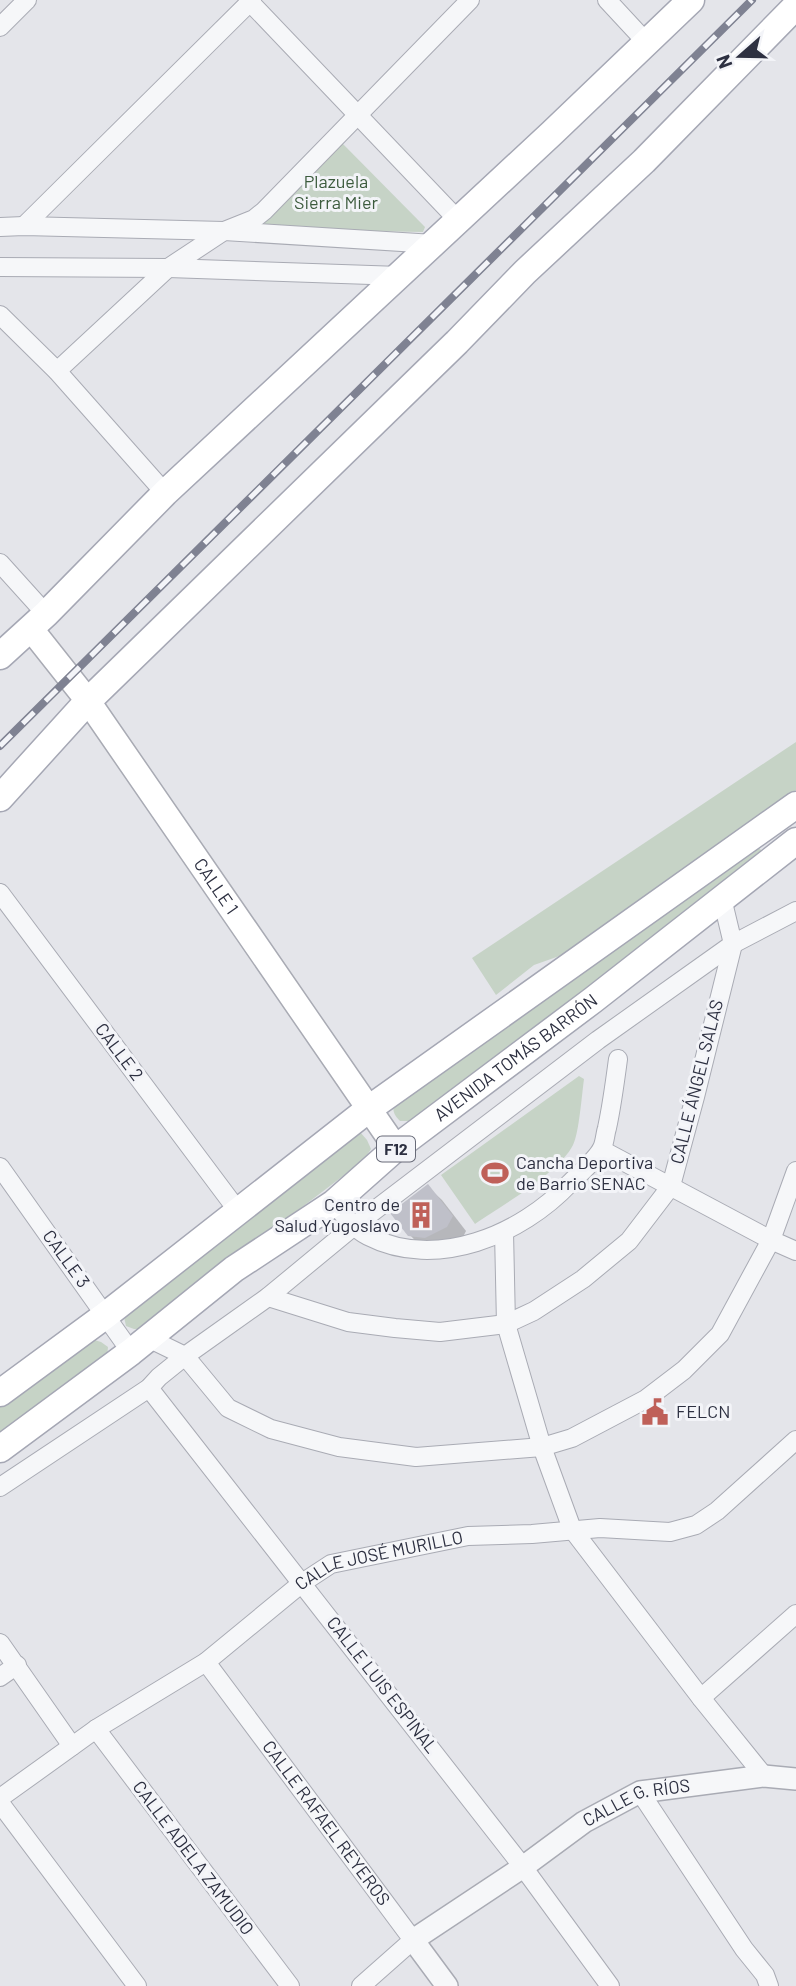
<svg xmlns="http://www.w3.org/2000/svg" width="796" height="1986" viewBox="0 0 796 1986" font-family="Barlow,sans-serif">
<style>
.green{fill:#c6d3c6}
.shadow{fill:#0003}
.building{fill:#bfc0c9}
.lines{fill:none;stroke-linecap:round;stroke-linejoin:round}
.minor-casing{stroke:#a9abb4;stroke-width:20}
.tertiary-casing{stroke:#a9abb4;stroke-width:24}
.secondary-casing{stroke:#a9abb4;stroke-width:27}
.primary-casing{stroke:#a5a7b4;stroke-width:29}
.minor{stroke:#f6f7f9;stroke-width:18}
.tertiary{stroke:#f6f7f9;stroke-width:21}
.secondary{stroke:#fff;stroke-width:24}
.primary{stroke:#fff;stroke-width:26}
.rail-casing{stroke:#7f8292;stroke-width:8}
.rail{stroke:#f3f4f8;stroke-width:5;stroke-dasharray:16;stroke-linecap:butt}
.labels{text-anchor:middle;stroke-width:6;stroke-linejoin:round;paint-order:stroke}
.shield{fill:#f3f4f8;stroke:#686b78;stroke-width:2}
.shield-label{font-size:16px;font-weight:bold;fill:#2d3041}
.park-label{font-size:18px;fill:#3c5b3d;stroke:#f3f4f8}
.street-label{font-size:18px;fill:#2d3041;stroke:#f3f4f8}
.poi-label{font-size:18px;fill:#2d3041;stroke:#f3f4f8;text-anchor:start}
</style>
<rect width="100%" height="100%" fill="#e4e5ea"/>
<g class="green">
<path d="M 340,141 L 425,227 L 423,232 L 256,229 Z"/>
<path d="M 796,742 L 796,790 L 565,954 L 534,965 L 496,995 L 472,958 Z"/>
<path d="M 758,847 L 764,853 L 766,860 L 413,1121 L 400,1121 C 393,1114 392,1110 395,1101 Z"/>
<path d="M 579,1076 L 584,1079 C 582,1093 579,1134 573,1145 C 559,1173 501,1206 475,1224 L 441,1175 Z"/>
<path d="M 360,1132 L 367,1140 L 371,1149 L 364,1160 L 142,1329 L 134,1329 L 126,1326 L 124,1317 Z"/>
<path d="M 91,1339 L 101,1342 L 108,1347 L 107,1357 L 0,1437 L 0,1405 Z"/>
</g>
<path class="shadow" d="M 428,1187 L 442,1200 L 466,1231 L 461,1241 L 424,1250 L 410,1235 Z"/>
<path class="building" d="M 428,1184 L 453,1216 L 447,1227 L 425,1238 L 408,1236 L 390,1213 Z"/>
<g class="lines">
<defs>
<g id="minor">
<path d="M 248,0 L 457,219"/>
<path d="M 607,0 L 646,42"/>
<path d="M 0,27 L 27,0"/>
<path d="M 24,226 L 252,0"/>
<path d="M 0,227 L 24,226 L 224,231 L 434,244"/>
<path d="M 0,267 L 168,268 L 400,276"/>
<path d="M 0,315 L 57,371 L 165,493"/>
<path d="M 57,371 L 168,268 L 224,231 L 254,219 L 264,211 L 470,0"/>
<path d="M 0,563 L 46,614"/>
<path d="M 0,893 L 238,1211"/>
<path d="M 602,1150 L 771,1240 L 796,1251"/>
<path d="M 0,1167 L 131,1352"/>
<path d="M 334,1203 C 344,1215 354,1229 368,1236 C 436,1271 521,1235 570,1183 C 579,1174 597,1159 602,1148 C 605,1142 605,1134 607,1128 C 612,1105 615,1082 618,1059"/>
<path d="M 504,1232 L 506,1324 L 542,1447 L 572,1529 L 701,1698 L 764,1776"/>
<path d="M 268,1297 L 348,1322 L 395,1328 L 440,1332 L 506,1324 L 534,1311 L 583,1279 L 629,1241 L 671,1186 L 695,1097 L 733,944 L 722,898"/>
<path d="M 148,1338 L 185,1356 L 228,1408 L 271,1429 L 339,1447 L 416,1457 L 542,1447 L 572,1438 L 646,1399 L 684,1370 L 720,1334 L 771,1240 L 796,1171"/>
<path d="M 149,1388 L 523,1867 L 610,1986"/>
<path d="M 0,1487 L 149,1388 L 159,1377 L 185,1356 L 268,1297 L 354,1226 L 598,1040 L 733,944 L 796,911"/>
<path d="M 0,1643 L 72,1746"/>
<path id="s1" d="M 206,1662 L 413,1940 L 361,1986"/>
<path d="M 0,1677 L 17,1665"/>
<path d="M 701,1698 L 796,1614"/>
<path d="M 96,1729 L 290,1986"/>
<path d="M 640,1792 L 744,1949 L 765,1975 L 769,1986"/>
<path id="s2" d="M 0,1798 L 96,1729 L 206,1662 L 302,1583 L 331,1564 L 468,1536 L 532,1534 L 600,1528 L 670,1532 L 696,1525 L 717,1511 L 796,1440"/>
<path d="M 0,1803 L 137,1986"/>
</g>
<g id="tertiary">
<path id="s3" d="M 447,1986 L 413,1940 L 523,1867 L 584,1822 L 640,1792 L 764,1776 L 796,1779"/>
</g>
<g id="secondary">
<path id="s4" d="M 31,629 L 88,701 L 396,1148"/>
</g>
<g id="primary">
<path d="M 0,656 L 46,614 L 165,493 L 552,133 L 691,0"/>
<path d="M 0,798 L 88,701 L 457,342 L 525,272 L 644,161 L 796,6"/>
<path d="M 0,1393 L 106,1315 L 370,1108 L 796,805"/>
<path id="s5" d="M 0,1449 L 131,1352 L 234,1269 L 334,1203 L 396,1148 L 593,1000 L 796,841"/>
</g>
</defs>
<use href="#minor" class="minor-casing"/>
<use href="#tertiary" class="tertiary-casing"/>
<use href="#secondary" class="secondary-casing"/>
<use href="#primary" class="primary-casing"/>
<use href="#minor" class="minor"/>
<use href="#tertiary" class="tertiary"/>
<use href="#secondary" class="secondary"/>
<use href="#primary" class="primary"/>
<defs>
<path id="rail" d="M 0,746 L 752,0"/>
</defs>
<use href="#rail" class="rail-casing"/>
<use href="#rail" class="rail"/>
</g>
<defs>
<symbol id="stadium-bare" viewBox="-9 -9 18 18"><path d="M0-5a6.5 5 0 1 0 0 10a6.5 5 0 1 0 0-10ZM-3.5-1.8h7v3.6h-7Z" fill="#bf6059" stroke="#f3f4f8" stroke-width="2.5" paint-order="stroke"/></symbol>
<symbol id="building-bare" viewBox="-9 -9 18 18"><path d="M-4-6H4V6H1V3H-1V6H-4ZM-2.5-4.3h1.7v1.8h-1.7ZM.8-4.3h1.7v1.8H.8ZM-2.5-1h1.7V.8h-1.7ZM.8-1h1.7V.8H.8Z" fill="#bf6059" stroke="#f3f4f8" stroke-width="2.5" paint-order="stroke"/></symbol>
<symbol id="civic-bare" viewBox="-9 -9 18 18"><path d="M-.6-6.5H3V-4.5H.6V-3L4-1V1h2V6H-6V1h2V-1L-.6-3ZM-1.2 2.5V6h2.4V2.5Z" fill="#bf6059" stroke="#f3f4f8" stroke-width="2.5" paint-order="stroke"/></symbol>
</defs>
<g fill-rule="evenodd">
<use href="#stadium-bare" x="476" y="1154" width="38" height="38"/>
<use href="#building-bare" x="402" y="1196" width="38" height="38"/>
<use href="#civic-bare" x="636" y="1393" width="38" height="38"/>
</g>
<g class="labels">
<rect class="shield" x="377" y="1136.5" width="38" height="25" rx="5"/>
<g class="shield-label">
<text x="396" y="1155">F12</text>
</g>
<g class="park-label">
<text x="336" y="188">Plazuela<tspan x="336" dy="21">Sierra Mier</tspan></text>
</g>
<g class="street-label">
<text dy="6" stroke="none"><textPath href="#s4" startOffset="317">CALLE 1</textPath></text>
<text transform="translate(119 1052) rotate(53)" y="6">CALLE 2</text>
<text dy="6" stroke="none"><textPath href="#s5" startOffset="648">AVENIDA TOMÁS BARRÓN</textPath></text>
<text transform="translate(697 1082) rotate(-76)" y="6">CALLE ÁNGEL SALAS</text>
<text transform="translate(66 1259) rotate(54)" y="6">CALLE 3</text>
<text dy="6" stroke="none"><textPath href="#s2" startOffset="453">CALLE JOSÉ MURILLO</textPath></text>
<text transform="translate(382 1685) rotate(52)" y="6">CALLE LUIS ESPINAL</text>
<text dy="6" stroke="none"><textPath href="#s3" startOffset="322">CALLE G. RÍOS</textPath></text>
<text dy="6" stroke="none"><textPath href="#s1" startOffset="201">CALLE RAFAEL REYEROS</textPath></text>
<text transform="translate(193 1858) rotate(53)" y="6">CALLE ADELA ZAMUDIO</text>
</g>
<g class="poi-label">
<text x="516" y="1169">Cancha Deportiva<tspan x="516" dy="21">de Barrio SENAC</tspan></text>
<text x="400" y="1211" text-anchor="end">Centro de<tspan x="400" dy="21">Salud Yugoslavo</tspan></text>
<text x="676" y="1418">FELCN</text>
</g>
</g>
<g transform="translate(740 56) rotate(250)" stroke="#f3f4f8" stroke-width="5" paint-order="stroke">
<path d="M0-5L12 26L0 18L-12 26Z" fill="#2d3041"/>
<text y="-10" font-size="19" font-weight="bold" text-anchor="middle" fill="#2d3041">N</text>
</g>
</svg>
